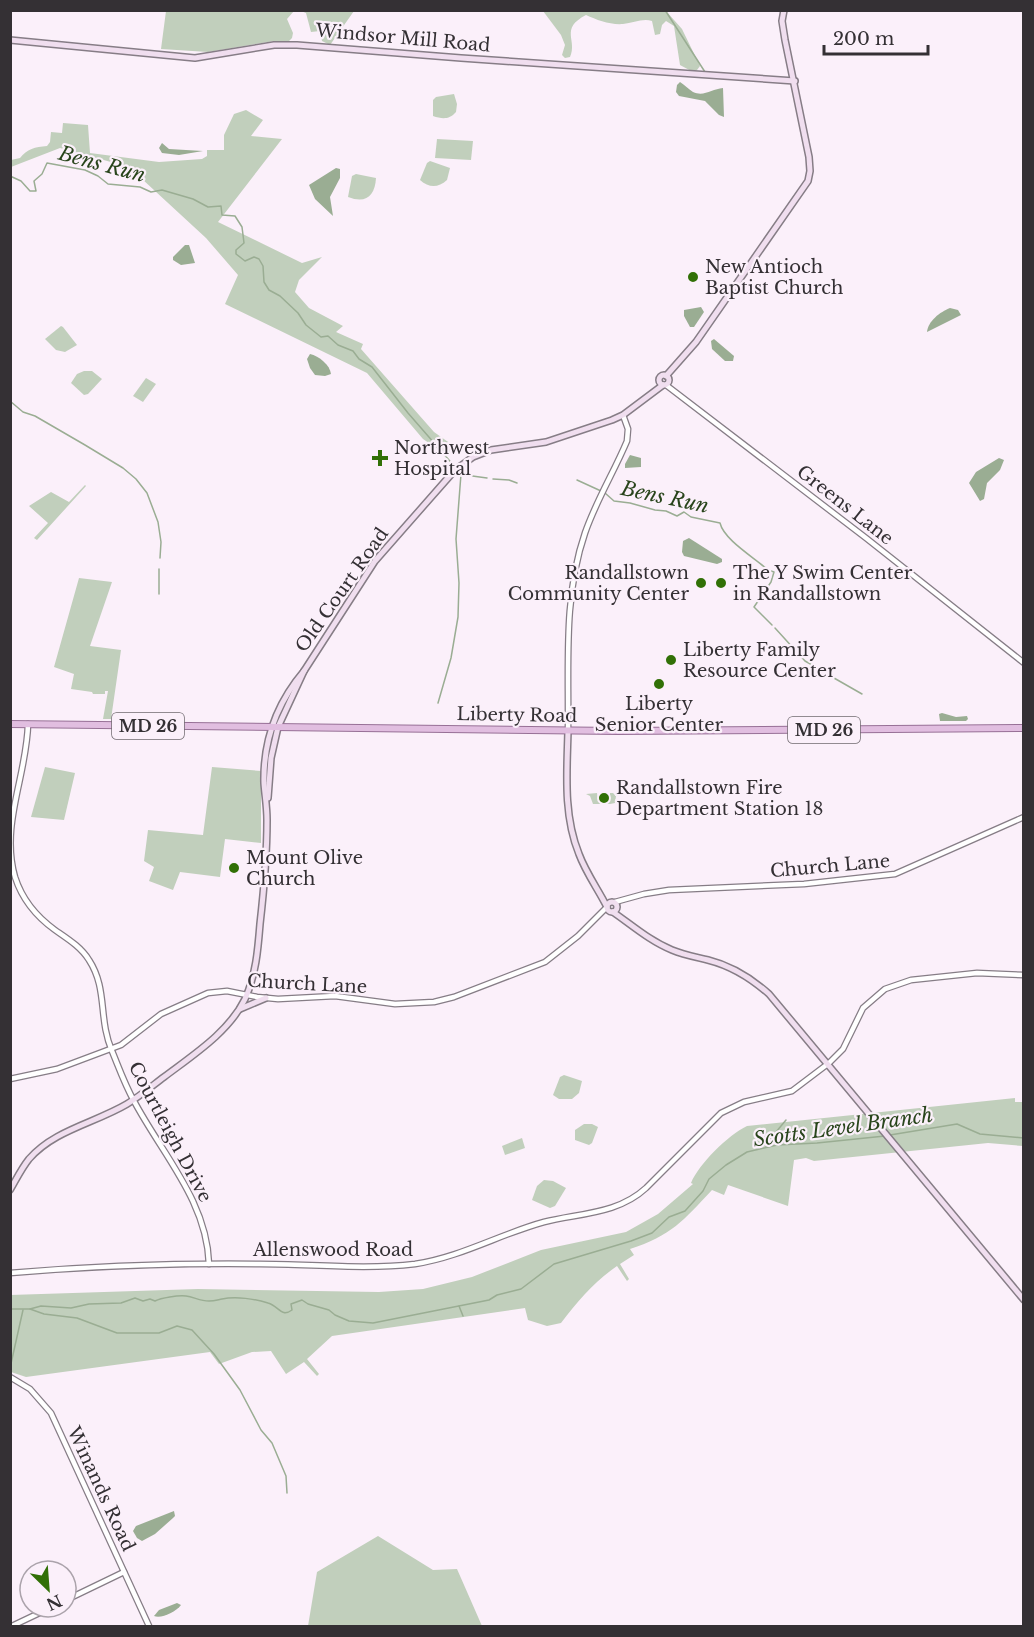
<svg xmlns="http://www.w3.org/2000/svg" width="1034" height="1637" viewBox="0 0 1034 1637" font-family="'Libre Baskerville',serif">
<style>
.green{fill:#c1cfbc}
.water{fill:#9aad93}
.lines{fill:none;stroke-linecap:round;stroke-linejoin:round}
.stream{stroke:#9aad93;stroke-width:1.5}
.tertiary-casing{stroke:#867d86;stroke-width:7}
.secondary-casing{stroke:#867d86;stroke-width:8}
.primary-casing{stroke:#977096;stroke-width:8}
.tertiary{stroke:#fff;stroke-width:4.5}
.secondary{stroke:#f0deef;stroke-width:5}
.primary{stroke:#e1bee0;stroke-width:6}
.poi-dot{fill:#317006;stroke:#fbf0fa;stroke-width:2}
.labels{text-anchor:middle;stroke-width:4.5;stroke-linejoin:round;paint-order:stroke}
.shield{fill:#fbf0fa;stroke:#706a6f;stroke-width:1.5}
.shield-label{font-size:16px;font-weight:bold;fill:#343034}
.street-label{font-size:18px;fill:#343034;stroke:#fbf0fa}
.poi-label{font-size:18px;fill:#343034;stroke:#fbf0fa;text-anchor:start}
.water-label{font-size:20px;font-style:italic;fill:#29451c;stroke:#fbf0fa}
</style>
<rect width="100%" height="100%" fill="#fbf0fa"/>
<g class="green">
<path d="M 166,11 L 294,11 L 287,19 L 293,33 L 292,38 L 289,41 L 274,41 L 208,52 L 161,49 Z"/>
<path d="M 301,11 L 354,11 L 330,45 L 322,41 L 320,31 L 311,32 L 306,13 Z"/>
<path d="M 543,11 L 666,11 L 682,29 L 700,66 L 697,70 L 693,72 L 680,65 L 674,26 L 666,21 L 662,25 L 660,34 L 655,35 L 652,21 C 643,18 633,23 623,24 C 610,25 597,20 586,15 C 559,29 578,40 570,57 L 565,58 L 562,55 L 565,45 L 561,35 Z"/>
<path d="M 454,94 L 457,104 L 456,112 C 449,120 442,119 433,116 L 433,100 L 436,97 Z"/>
<path d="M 246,110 L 263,120 L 251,136 L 282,139 L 218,222 L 302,263 L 322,257 L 299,280 L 295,292 L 309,308 L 343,326 L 336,332 L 363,344 L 361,349 L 434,432 L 458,449 L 451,454 L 444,453 L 423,439 L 367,373 L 225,304 L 238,275 L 206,238 L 129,167 L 60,148 L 11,167 L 11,160 L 20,158 C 27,149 35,147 47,146 L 50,142 L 51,132 L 62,133 L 63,123 L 88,125 L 90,153 L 159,162 L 202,159 L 207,156 L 207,150 L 224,150 L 224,135 L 234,114 Z"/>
<path d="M 437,139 L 473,141 L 471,160 L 435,158 Z"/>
<path d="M 430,161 L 450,168 L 447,180 C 438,188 429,188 420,180 L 427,163 Z"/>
<path d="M 356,174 L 376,178 C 375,196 366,204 348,197 L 352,176 Z"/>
<path d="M 61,326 L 63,327 L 77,345 L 65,352 L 56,350 L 45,339 Z"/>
<path d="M 84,371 L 92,371 L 102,379 L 88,394 L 84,395 L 71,383 L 77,374 Z"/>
<path d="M 146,378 L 156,384 L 143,402 L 133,396 Z"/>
<path d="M 85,485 L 86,486 L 37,540 L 34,538 L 48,523 L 29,506 L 51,492 L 69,502 Z"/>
<path d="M 79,578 L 112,582 L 90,646 L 121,650 L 111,719 L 103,719 L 108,691 L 105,691 L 105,694 L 93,694 L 92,692 L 71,689 L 74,674 L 54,667 Z"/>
<path d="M 45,767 L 75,773 L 64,820 L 31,817 Z"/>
<path d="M 212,767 L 261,771 L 261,843 L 225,839 L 220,877 L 180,872 L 173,890 L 149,881 L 154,867 L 144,861 L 148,830 L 203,835 Z"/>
<path d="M 597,793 L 598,802 L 610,802 L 610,793 L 613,793 L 616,796 L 615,803 L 610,804 L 593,804 L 590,796 L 586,794 Z"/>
<path d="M 564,1075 L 582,1081 L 579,1093 L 572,1099 L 559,1099 L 553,1095 L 560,1077 Z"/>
<path d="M 1015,1098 L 1015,1102 L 1023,1102 L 1023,1146 L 988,1143 L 814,1161 L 806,1158 L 794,1160 L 788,1206 L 728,1185 L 724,1195 L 712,1190 C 684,1220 671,1236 630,1249 L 634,1255 L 620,1264 L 629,1279 L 627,1281 L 617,1266 C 594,1282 578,1301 561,1323 L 547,1326 L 528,1320 L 525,1308 L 332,1336 L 307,1359 L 319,1374 L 317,1376 L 304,1362 L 286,1374 L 271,1351 L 252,1352 L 219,1364 L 210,1352 L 26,1377 L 11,1372 L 10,1295 L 198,1289 L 379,1292 L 423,1289 L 472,1277 L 541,1250 L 626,1232 L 658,1214 L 693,1184 L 691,1183 C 699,1164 728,1135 747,1126 Z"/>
<path d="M 584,1124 L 592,1124 L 598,1127 L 592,1143 L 589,1145 L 575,1140 L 575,1130 Z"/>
<path d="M 522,1138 L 525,1148 L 505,1155 L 502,1146 Z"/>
<path d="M 544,1180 L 553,1181 L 566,1188 L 555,1206 L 550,1208 L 532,1200 L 537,1186 Z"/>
<path d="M 378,1536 L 433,1570 L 457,1569 L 482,1626 L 308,1626 L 317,1572 Z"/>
</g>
<g class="water">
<path d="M 680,82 C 685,85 688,89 693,92 C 704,97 712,89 723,88 L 724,117 L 719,115 L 705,101 L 679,96 L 676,92 L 677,85 Z"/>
<path d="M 162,143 L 169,149 L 203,151 L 179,155 L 162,153 L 159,148 Z"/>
<path d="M 336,168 L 340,169 L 340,178 L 330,197 L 333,216 L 315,199 L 309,185 Z"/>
<path d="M 185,245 L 189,245 L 195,263 L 181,265 L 173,260 L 173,257 Z"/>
<path d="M 701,307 L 704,312 L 694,327 L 690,327 L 684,316 L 684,310 Z"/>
<path d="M 950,308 L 958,310 L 961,315 L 927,332 C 928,321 940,312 950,308 Z"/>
<path d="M 714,339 L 734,356 L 733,361 L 725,361 L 712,349 L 711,341 Z"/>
<path d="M 310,354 C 319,356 330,365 331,374 L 325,376 L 315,375 L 310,368 L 307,359 Z"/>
<path d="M 630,455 L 641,458 L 641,467 L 625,468 L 625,464 Z"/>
<path d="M 999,458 L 1004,460 L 1000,470 L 987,483 L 984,499 L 980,501 L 969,483 L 976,472 Z"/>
<path d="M 689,538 L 722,559 L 722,562 L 717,564 L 684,556 L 682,552 L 683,541 Z"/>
<path d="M 942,713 L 956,717 L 967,716 L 968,719 L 966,721 L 940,721 L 939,714 Z"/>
<path d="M 174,1511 L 175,1516 L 173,1518 L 155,1534 L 142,1541 L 137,1538 L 133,1531 L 136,1526 Z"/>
<path d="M 177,1603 L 181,1605 C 176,1612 161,1619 154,1616 L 159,1610 Z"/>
</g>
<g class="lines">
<g class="stream">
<path d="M 665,10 L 705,72"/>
<path d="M 10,176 L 21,181 L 30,191 L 36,191 L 34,181 L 42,174 L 47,163 L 85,170 L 98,176 L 108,184 L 140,187 L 151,192 L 162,190 L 193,199 L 208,207 L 221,206 L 222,215 L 235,216 L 242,227 L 244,243 L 236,250 L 236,254 L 245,261 L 254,257 L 259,259 L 263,266 L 264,282 L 269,290 L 280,296 L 298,313 L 306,325 L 321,337 L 328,336 L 338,345 L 353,351 L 359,359 L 372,367 L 408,413 L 455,467"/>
<path d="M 10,401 L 23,412 L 35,416 L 85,445 L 123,468 L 136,479 L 147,493 L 158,522 L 161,542 L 160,558"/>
<path d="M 459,470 L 465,475 L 487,478"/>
<path d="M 493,479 L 509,480 L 517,483"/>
<path d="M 577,480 L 601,491"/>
<path d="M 605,493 L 614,501 L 630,503 L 655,510 L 666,511 L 677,516 L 684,512 L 691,517 L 720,523 C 724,540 755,558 768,570 L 774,572 L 771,582 L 754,607 L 772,625"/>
<path d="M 159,594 L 159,569"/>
<path d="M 775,628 L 805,661 L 825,672"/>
<path d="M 834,678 L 862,694"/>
<path d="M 438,703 L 451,658 L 458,617 L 459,583 L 456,539 L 461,474"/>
<path d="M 890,1135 L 957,1124 L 980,1134 L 1024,1138"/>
<path d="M 766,1147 L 771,1138 L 786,1120"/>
<path d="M 459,1306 L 463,1316"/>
<path d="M 10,1309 L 30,1309 L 41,1306 L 71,1308 L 89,1304 L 121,1303 L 135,1298 L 143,1301 L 150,1299 L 155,1301 C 161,1298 178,1295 186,1296 C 194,1297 200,1301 209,1301 C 214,1301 217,1300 222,1299 C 236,1296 255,1299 268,1303 C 279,1306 281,1318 292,1310 L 291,1304 L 302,1300 L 308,1304 L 329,1310 L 335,1315 L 349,1321 L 373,1323 L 489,1300 L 497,1295 L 521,1289 L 554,1264 L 631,1241 L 652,1233 L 669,1217 L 685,1211 L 703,1191 L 709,1179 L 726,1165 L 747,1152 L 777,1145 L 817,1143 L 885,1136"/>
<path d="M 30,1309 L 44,1314 L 77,1318 L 117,1333 L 159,1333 L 177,1326 L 192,1330 L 214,1354 L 240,1390 L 261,1430 L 272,1443 L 286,1476 L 287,1493"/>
<path d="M 10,1368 L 23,1310"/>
</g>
<defs>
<g id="tertiary">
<path d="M 666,385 L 866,538 L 1024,663"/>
<path d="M 28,724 C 27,775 0,825 15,877 C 22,899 37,917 55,930 C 68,939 81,947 89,960 C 108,989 98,1019 112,1051 C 119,1068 125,1085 134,1101 C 162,1154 207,1201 209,1264"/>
<path d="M 568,731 C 569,665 563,597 585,533 C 596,501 614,472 627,441 L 628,429 L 623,415"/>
<path d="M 615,902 L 644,894 L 669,890 L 804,884 L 895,874 L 1024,817"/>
<path d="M 10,1079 L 57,1069 L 121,1045 L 161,1014 L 208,993 L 227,991 L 257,997 L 278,999 L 335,996 L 395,1004 L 434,1002 L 454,997 L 545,962 L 578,936 L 607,907"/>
<path d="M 10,1273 C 93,1266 177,1263 260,1264 C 311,1264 364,1270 415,1264 C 461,1257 500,1234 544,1222 C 580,1213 618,1214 646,1188 L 721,1113 L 744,1102 L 792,1091 L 829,1063 L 843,1049 L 863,1008 L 885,989 L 911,980 L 977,973 L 1024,975"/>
<path d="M 10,1377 L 30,1389 L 51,1413 L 149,1626"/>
<path d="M 66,1600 L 124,1572"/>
<path d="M 12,1626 L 52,1607"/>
</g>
<g id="secondary">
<path d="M 10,40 L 195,58 L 274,45 L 297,45 L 461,58 L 795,81"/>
<circle cx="664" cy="380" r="5"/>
<path d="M 666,376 L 696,342 L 808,181 L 810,171 L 809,157 L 785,40 L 782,21 L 784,10"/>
<path d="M 568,731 C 567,771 563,815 579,854 C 586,873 598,889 607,907"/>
<path d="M 268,798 L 271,758 L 278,727 L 304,671 L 375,561 L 455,470 L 473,457 L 491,450 L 546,442 L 612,420 L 623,415 L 663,385"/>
<circle cx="612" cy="907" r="5"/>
<path d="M 613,912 C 633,926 650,941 672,950 C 684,955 696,957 708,960 C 732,966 751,978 769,994 L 1024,1300"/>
<path d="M 240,1009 L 266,998"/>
<path d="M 10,1190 C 16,1180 21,1169 29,1159 C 54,1130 95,1123 127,1104 C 140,1096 152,1086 164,1077 C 193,1055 229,1032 245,999 C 256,975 258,949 260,924 C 264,889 267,855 267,820 C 267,807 265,796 264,783 C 263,740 276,704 304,671"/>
</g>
<path id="primary" d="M 10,724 L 618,731 L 1024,728"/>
</defs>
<use href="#tertiary" class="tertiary-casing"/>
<use href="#secondary" class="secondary-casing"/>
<use href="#primary" class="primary-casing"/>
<use href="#tertiary" class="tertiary"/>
<use href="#secondary" class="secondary"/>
<use href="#primary" class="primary"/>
</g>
<g class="poi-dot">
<circle cx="693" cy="277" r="6"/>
<path d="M377 449h6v6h6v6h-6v6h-6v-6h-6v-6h6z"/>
<circle cx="701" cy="583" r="6"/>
<circle cx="721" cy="583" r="6"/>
<circle cx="671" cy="660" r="6"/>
<circle cx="659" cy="684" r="6"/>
<circle cx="604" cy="798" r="6"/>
<circle cx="234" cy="868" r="6"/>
</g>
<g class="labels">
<g class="shield">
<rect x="112" y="713" width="72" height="26" rx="4.5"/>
<rect x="788" y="717" width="72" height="26" rx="4.5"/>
</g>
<g class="shield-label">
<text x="148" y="732">MD 26</text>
<text x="824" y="736">MD 26</text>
</g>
<g class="street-label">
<text transform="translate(403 38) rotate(5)" y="6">Windsor Mill Road</text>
<text transform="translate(845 505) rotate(38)" y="6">Greens Lane</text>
<text transform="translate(342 590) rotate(-55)" y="6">Old Court Road</text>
<text transform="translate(517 715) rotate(1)" y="6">Liberty Road</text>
<text transform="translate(830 866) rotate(-5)" y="6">Church Lane</text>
<text transform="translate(307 984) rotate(3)" y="6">Church Lane</text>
<text transform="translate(170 1132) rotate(62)" y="6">Courtleigh Drive</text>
<text x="333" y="1256">Allenswood Road</text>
<text transform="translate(101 1489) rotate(65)" y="6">Winands Road</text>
</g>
<g class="poi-label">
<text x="705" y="273">New Antioch<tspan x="705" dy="21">Baptist Church</tspan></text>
<text x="394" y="454">Northwest<tspan x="394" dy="21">Hospital</tspan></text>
<text x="689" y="579" text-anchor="end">Randallstown<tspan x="689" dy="21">Community Center</tspan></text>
<text x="733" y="579">The Y Swim Center<tspan x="733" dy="21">in Randallstown</tspan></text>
<text x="683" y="656">Liberty Family<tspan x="683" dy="21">Resource Center</tspan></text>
<text x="659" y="710" text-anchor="middle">Liberty<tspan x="659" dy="21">Senior Center</tspan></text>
<text x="616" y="794">Randallstown Fire<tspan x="616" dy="21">Department Station 18</tspan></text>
<text x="246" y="864">Mount Olive<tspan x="246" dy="21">Church</tspan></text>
</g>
<g class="water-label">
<text transform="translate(102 164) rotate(15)" y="7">Bens Run</text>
<text transform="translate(665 497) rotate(12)" y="7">Bens Run</text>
<text transform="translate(843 1127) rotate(-8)" y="7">Scotts Level Branch</text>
</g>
</g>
<rect width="1034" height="1637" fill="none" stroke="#343034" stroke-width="24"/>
<g transform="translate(48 1589) rotate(155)"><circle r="28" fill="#fbf0fa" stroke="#aba3ab" stroke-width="1.5"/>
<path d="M0-4.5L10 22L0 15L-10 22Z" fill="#317006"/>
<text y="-9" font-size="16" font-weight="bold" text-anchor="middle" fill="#343034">N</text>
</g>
<path d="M824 45v9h104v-9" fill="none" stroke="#343034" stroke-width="3"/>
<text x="833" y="45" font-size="18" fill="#343034" stroke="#fbf0fa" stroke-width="4.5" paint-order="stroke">200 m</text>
</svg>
